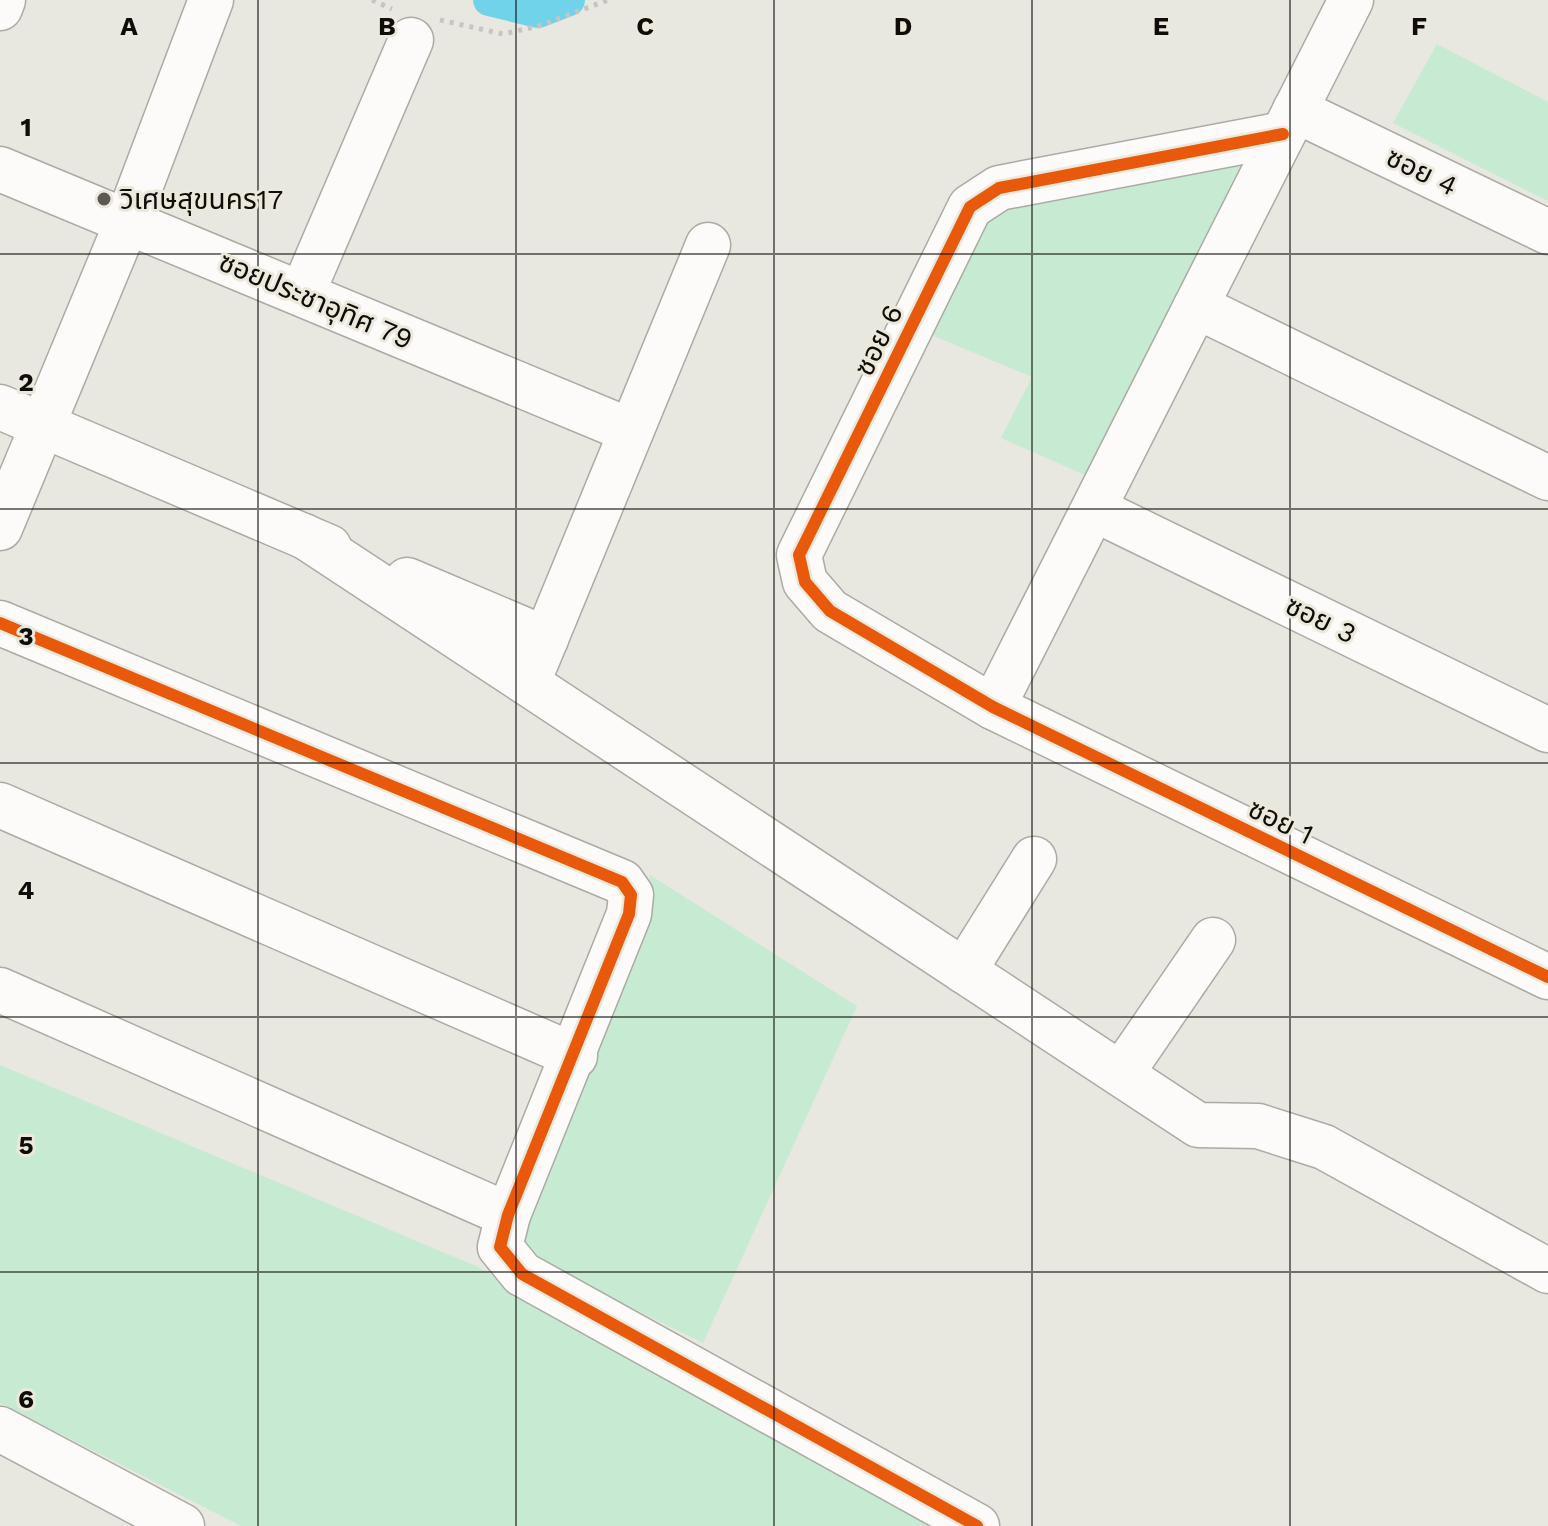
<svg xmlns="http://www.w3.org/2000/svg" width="1548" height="1526" viewBox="0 0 1548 1526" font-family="'Work Sans','Noto Sans Thai',sans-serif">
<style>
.green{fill:#c7ead2}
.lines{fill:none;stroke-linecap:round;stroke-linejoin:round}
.canal{stroke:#71d3ea;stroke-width:32}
.minor-casing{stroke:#abaaa5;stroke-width:47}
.path{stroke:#c6c5c4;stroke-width:5;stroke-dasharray:4 6;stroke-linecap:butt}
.minor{stroke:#fcfbfa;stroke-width:44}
.cycleway-casing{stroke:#ece9dc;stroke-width:17}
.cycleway{stroke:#e8590c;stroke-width:12}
.grid{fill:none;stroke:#0e0d09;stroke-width:2;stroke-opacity:0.55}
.poi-dot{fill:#5a5954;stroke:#ece9dc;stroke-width:3}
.labels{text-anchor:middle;stroke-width:6;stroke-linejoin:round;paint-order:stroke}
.street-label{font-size:28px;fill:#0e0d09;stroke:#ece9dc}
.poi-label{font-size:28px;fill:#0e0d09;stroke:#ece9dc;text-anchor:start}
.grid-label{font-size:26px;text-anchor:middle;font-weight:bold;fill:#0e0d09;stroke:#ece9dc;stroke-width:6;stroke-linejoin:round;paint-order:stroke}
</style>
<rect width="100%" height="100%" fill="#e8e7e0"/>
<g class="green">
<path d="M 1437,44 L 1548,102 L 1548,201 L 1393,123 Z"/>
<path d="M 1248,151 L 1085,475 L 1001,438 L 1032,377 L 927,333 L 998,201 Z"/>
<path d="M 650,875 L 857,1006 L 703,1343 L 527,1256 L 515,1216 L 645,918 Z"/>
<path d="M 0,1065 L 478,1267 L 944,1526 L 241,1526 L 0,1403 Z"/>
</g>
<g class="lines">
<path class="canal" d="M 489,0 L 538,12 L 569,0"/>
<defs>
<g id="minor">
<path d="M 0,8 L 3,0"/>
<path d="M 1295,110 L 1548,232"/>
<path d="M 1283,134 L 999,188 L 970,207 L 799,555 L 805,582 L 830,611 L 993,707 L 1548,977"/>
<path d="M 0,169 L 631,431"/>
<path d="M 302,294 L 411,40"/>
<path d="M 1196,306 L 1548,478"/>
<path d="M 0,407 L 329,547"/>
<path d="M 1094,509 L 1548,730"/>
<path d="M 0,528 L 127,222 L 211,0"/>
<path d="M 304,536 L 1198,1125 L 1258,1126 L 1324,1147 L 1548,1271"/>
<path d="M 407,580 L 546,639"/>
<path d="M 0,623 L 622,882 L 631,895 L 629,914 L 508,1215 L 500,1247 L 522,1274 L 977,1526"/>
<path d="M 535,665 L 708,245"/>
<path d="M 993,707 L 1351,0"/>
<path d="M 0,805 L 575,1056"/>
<path d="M 964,971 L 1034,859"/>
<path d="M 0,990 L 508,1215"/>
<path d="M 1121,1074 L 1213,940"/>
<path d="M 0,1429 L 182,1526"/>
</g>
</defs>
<use href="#minor" class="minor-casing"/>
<g class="path">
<path d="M 372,0 L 392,9"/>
<path d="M 440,20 L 503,34 L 539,26 L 608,0"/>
</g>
<use href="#minor" class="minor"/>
<defs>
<g id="cycleway">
<path d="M 1283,134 L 999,188 L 970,207 L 799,555 L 805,582 L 830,611 L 993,707 L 1548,977"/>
<path d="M 0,623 L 622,882 L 631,895 L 629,914 L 508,1215 L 500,1247 L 522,1274 L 977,1526"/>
</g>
</defs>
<use href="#cycleway" class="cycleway-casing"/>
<use href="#cycleway" class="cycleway"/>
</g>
<path class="grid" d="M 258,0 L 258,1526M 516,0 L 516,1526M 774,0 L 774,1526M 1032,0 L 1032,1526M 1290,0 L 1290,1526M 0,254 L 1548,254M 0,509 L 1548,509M 0,763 L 1548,763M 0,1017 L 1548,1017M 0,1272 L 1548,1272"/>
<circle class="poi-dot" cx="104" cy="199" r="8"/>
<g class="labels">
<g class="street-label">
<text transform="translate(1422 171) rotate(26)" y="10">ซอย 4</text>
<text transform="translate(316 300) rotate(23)" y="10">ซอยประชาอุทิศ 79</text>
<text transform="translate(878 340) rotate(-64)" y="10">ซอย 6</text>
<text transform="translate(1321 619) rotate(26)" y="10">ซอย 3</text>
<text transform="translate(1281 821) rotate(26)" y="10">ซอย 1</text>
</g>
<g class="poi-label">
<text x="120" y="209">วิเศษสุขนคร17</text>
</g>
</g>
<g class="grid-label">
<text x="129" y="35">A</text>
<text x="387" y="35">B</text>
<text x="645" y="35">C</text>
<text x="903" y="35">D</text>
<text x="1161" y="35">E</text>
<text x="1419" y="35">F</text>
<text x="26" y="136">1</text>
<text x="26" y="391">2</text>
<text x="26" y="645">3</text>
<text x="26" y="899">4</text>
<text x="26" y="1154">5</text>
<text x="26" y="1408">6</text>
</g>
</svg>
